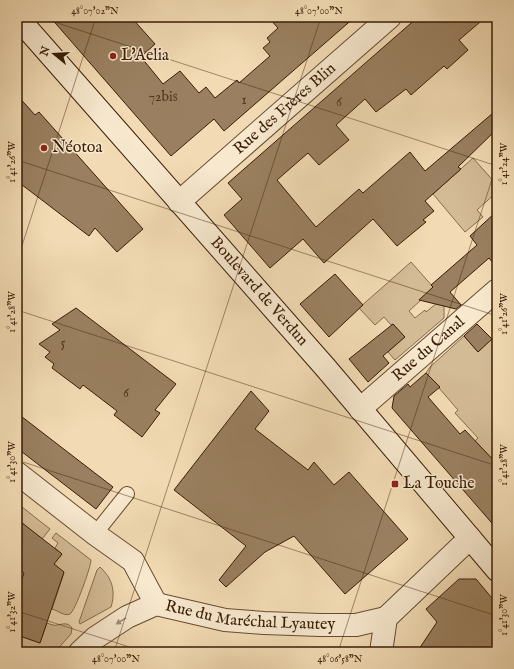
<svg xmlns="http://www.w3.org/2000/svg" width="514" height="669" viewBox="0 0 514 669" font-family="'IM FELL English',serif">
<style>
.green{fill:#d3bb96;stroke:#866c4e}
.building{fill:#9a8060;stroke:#3a1d06}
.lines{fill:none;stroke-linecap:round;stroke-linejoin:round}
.lane-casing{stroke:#684c32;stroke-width:16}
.street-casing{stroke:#684c32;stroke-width:24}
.secondary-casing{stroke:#3a1d06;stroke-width:24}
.lane{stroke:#f7e8ce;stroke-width:14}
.street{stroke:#f7e8ce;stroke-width:22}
.secondary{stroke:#f7e8ce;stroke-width:22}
.oneway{fill:#a28d74}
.ticks{fill:none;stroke:#3a1d06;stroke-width:1;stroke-opacity:0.45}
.poi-dot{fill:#8f2418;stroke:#f7e8ce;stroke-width:1.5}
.labels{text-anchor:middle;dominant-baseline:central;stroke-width:3;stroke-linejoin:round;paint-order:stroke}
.number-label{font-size:14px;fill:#52361c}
.poi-label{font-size:16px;fill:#3a1d06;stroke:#f7e8ce;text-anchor:start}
.street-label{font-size:16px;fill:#3a1d06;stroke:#f7e8ce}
.neatline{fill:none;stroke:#3a1d06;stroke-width:1.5}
.ticks-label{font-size:10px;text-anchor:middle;fill:#3a1d06}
</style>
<rect width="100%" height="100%" fill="#f2dbb4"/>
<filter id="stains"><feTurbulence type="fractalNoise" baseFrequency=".005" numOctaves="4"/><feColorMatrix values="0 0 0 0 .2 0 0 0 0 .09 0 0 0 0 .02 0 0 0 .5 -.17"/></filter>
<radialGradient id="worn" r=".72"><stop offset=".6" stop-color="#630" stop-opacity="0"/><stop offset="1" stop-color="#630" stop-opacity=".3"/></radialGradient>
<!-- green -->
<path class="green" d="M 473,158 L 497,185 L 497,192 L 477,210 L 483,217 L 465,232 L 433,194 Z
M 411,262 L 434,288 L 409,311 L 415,318 L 425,310 L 426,312 L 438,302 L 444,306 L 444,318 L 395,360 L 388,352 L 404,337 L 393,324 L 391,325 L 384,317 L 375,325 L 359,308 Z
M 464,336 L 478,352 L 491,339 L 497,346 L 497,472 L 497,464 L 475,441 L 478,438 L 455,413 L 458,410 L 426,373 L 430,367 Z
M 17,503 L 50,529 L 42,539 L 17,519 Z
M 56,533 L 91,560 C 91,567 75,611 70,614 C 65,617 57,610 52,609 L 64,573 L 54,564 L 62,554 L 55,548 L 58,543 L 52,538 Z
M 100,567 C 112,578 116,591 111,607 L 80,624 L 79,622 L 97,570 Z
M 47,623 C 50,624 54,626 57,625 C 63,624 68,622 72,628 L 71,634 L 55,652 L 17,652 L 17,635 L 40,643 Z"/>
<!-- building -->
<path class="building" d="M 50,17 L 131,17 L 155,44 L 141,57 L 163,84 L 180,71 L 199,93 L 206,87 L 215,98 L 237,80 L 239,83 L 270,56 L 263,48 L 270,42 L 267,38 L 278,28 L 268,17 L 355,17 L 224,131 L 214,119 L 171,156 Z
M 418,17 L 486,17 L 459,40 L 468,50 L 447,69 L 444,66 L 411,95 L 406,89 L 376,112 L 365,99 L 336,125 L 349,140 L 319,165 L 308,153 L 277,180 L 316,227 L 359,189 L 363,193 L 410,152 L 425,171 L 493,113 L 497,117 L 497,129 L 458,167 L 461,169 L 425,201 L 434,211 L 423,220 L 426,222 L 397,246 L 373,219 L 324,263 L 303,239 L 270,268 L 224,215 L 242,199 L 228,183 Z
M 17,95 L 35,115 L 39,112 L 143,229 L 117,252 L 95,228 L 89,236 L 17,181 Z
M 497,211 L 497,268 L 489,258 L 450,292 L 461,305 L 456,309 L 419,300 L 433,287 L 431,285 L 477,245 L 470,236 Z
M 335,274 L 363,305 L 329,337 L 300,304 Z
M 76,308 L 176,384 L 155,410 L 160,413 L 142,437 L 114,415 L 117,411 L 83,385 L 80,389 L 52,368 L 54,364 L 45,357 L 50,352 L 39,344 L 60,330 L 52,324 Z
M 393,324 L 405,337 L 383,356 L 389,363 L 368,382 L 349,359 Z
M 477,324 L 492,339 L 478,352 L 464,336 Z
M 426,373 L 440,387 L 428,397 L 460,434 L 465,430 L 497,464 L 497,529 L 392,408 L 394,396 L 408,384 L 410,387 Z
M 251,391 L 269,411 L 255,429 L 308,470 L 314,462 L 334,485 L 349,472 L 408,539 L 345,594 L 294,536 L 265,552 L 226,587 L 219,580 L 246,546 L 174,490 Z
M 17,413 L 113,487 L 96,509 L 17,448 Z
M 17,519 L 62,554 L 54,564 L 64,572 L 40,643 L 17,635 L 17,593 L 24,573 L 17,567 Z
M 459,579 L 476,579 L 497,604 L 497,652 L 417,652 L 437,622 L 426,609 Z"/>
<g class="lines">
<defs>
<path id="lane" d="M 95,534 L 127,494"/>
<g id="street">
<path id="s1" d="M 179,202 L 390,17"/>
<path id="s2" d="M 360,409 L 497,290"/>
<path d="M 17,473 L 95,534 L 133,561 L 156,604"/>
<path d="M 386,618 L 470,538"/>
<path id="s3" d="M 80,652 L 95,638 L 127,617 L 156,604 L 225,620 L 264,623 L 320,625 L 356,625 L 386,618"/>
<path d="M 381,652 L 386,618"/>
</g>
<g id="secondary">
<path id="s4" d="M 17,17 L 325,367 L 497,570"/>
</g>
</defs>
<!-- lane casing -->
<use href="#lane" class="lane-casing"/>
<!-- street casing -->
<use href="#street" class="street-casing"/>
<!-- secondary casing -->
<use href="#secondary" class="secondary-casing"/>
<!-- lane -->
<use href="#lane" class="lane"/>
<!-- street -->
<use href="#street" class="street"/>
<!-- secondary -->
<use href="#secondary" class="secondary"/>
</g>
<!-- one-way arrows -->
<defs><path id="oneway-solid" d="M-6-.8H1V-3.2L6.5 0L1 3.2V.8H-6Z"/></defs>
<use class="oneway" href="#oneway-solid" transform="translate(121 621) rotate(148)"/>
<!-- ticks -->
<path class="ticks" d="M 39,17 L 497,166M 17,160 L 497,316M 17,261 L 96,17M 17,310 L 497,466M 17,460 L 497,616M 17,611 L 145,652M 114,652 L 321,17M 338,652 L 497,164"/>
<!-- markers -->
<g class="poi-dot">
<circle cx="113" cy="56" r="4"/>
<circle cx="44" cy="148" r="4"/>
<rect x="391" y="480" width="8" height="8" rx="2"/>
</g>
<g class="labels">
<!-- number labels -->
<g class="number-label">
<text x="163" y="97">72bis</text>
<text x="244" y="100">1</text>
<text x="339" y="102">6</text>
<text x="63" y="343">5</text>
<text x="126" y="393">6</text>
</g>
<!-- poi labels -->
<g class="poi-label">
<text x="121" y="56">L'Aelia</text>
<text x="52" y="148">Néotoa</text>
<text x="403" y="484">La Touche</text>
</g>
<!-- street labels -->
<g class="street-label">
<text stroke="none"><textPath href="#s1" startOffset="141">Rue des Frères Blin</textPath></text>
<text stroke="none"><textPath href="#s4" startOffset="366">Boulevard de Verdun</textPath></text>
<text stroke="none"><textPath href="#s2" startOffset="91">Rue du Canal</textPath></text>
<text stroke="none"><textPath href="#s3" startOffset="186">Rue du Maréchal Lyautey</textPath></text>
</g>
</g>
<!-- margin -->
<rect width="514" height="669" fill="none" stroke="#f2dbb4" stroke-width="44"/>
<!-- north arrow -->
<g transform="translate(54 54) rotate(288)" stroke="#f7e8ce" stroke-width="3" paint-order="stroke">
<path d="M0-3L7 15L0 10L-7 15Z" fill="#3a1d06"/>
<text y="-6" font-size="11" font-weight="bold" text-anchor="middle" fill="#3a1d06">N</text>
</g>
<rect x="22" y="22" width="470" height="625" class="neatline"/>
<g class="ticks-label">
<text x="95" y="14">48°07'02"N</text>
<text x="319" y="14">48°07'00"N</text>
<text transform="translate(11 162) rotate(-90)" y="4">1°41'26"W</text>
<text transform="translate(503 164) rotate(-90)" y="4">1°41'24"W</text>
<text transform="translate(11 312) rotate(-90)" y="4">1°41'28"W</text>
<text transform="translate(503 314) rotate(-90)" y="4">1°41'26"W</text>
<text transform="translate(11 462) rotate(-90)" y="4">1°41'30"W</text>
<text transform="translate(503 465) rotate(-90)" y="4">1°41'28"W</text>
<text transform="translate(11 612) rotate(-90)" y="4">1°41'32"W</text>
<text transform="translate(503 615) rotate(-90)" y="4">1°41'30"W</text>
<text x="116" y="662">48°07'00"N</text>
<text x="340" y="662">48°06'58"N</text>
</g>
<rect width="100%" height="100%" filter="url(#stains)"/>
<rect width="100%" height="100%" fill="url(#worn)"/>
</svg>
